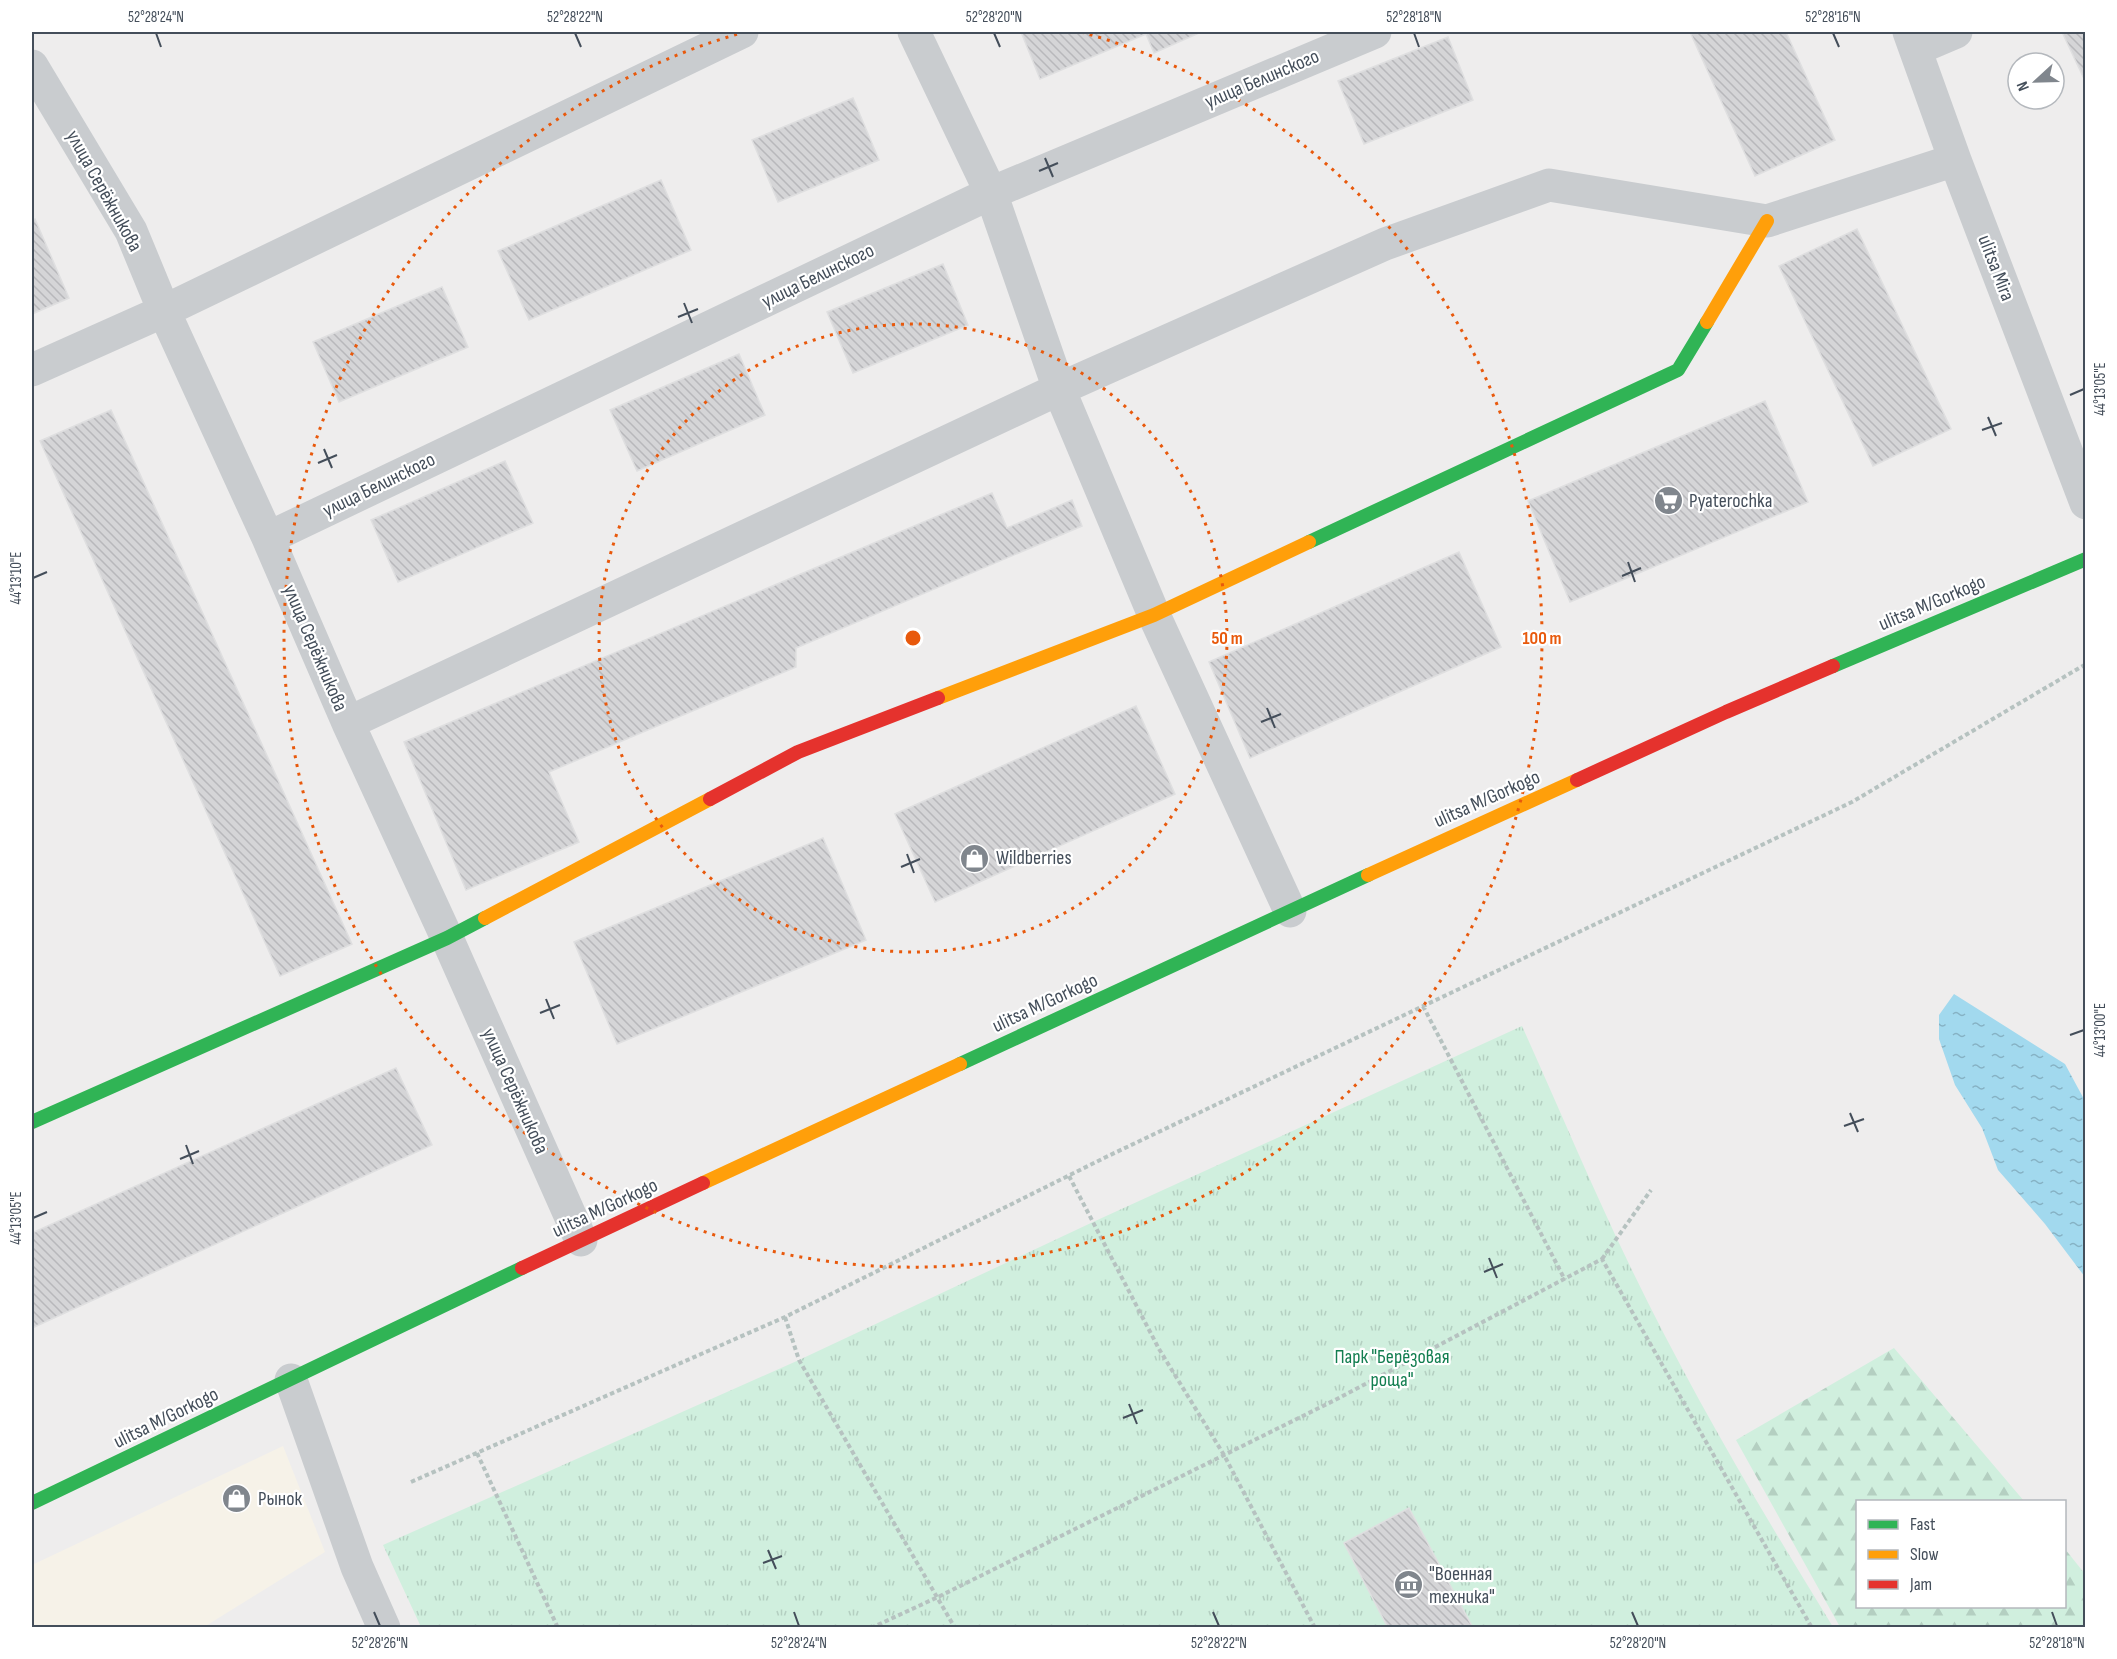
<svg xmlns="http://www.w3.org/2000/svg" width="2117" height="1659" viewBox="0 0 2117 1659" font-family="'Sofia Sans Condensed',sans-serif">
<style>
.commercial{fill:#f6f2e8}
.forest{fill:url(#forest-firs)}
.park{fill:url(#park-tufts)}
.water{fill:url(#water-ripples)}
.building{fill:url(#building-back-hatch);stroke:#dfdfe0;stroke-width:1.5}
.lines{fill:none;stroke-linecap:round;stroke-linejoin:round}
.path{stroke:#b6c2c0;stroke-width:4;stroke-dasharray:4.5 3;stroke-linecap:butt}
.street{stroke:#c9cccf;stroke-width:33}
.fast{stroke:#30b455;stroke-width:14}
.slow{stroke:#ff9f0a;stroke-width:14}
.jam{stroke:#e5322d;stroke-width:14}
.ticks{fill:none;stroke:#444e5a;stroke-width:2}
.ring{fill:none;stroke:#e8590c;stroke-width:3;stroke-dasharray:3 6}
.labels{text-anchor:middle;dominant-baseline:central;stroke-width:4.5;stroke-linejoin:round;paint-order:stroke}
.street-label{font-size:20px;fill:#444e5a;stroke:#fff}
.poi-label{font-size:20px;fill:#444e5a;stroke:#fff;text-anchor:start}
.park-label{font-size:20px;fill:#127e50;stroke:#fff}
.centre{fill:#e8590c;stroke:#fff;stroke-width:3}
.ring-label{font-size:18px;text-anchor:middle;font-weight:bold;fill:#e8590c;stroke:#fff;stroke-width:4.5;stroke-linejoin:round;paint-order:stroke}
.neatline{fill:none;stroke:#444e5a;stroke-width:2}
.ticks-label{font-size:15px;text-anchor:middle;fill:#444e5a}
</style>
<defs>
<pattern id="forest-firs" width="22" height="20" patternUnits="userSpaceOnUse" patternTransform="scale(1.5)"><rect width="22" height="20" fill="#d0efde"/><path d="M5 1l3.5 6h-7zM16 11l3.5 6h-7z" fill="#b4cfc1"/></pattern>
<pattern id="park-tufts" width="24" height="20" patternUnits="userSpaceOnUse" patternTransform="scale(1.5)"><rect width="24" height="20" fill="#d0efde"/><path d="M3 7l-1-3M5 7V3M7 7l1-3M15 17l-1-3M17 17v-4M19 17l1-3" fill="none" stroke="#b4cfc1"/></pattern>
<pattern id="water-ripples" width="26" height="14" patternUnits="userSpaceOnUse" patternTransform="scale(1.5)"><rect width="26" height="14" fill="#a2d9ee"/><path d="M2 4q2-2 4 0t4 0M15 11q2-2 4 0t4 0" fill="none" stroke="#86b2c4"/></pattern>
<pattern id="building-back-hatch" width="6" height="6" patternUnits="userSpaceOnUse" patternTransform="scale(1.5)"><rect width="6" height="6" fill="#d5d5d7"/><path d="M-1 5l2 2M0 0l6 6M5-1l2 2" fill="none" stroke="#b8b8bb"/></pattern>
</defs>
<rect width="100%" height="100%" fill="#eeeded"/>
<!-- commercial -->
<path class="commercial" d="M 283,1446 L 325,1552 L 204,1627 L 32,1627 L 32,1565 Z"/>
<!-- forest -->
<path class="forest" d="M 1894,1348 L 2024,1501 L 1858,1502 L 1858,1606 L 2064,1606 L 2065,1549 L 2085,1574 L 2085,1627 L 1840,1627 L 1736,1440 Z"/>
<!-- park -->
<path class="park" d="M 1522,1026 C 1558,1106 1592,1187 1630,1266 C 1690,1391 1761,1510 1833,1627 L 421,1627 L 383,1545 L 799,1360 L 1093,1222 Z"/>
<!-- water -->
<path class="water" d="M 1954,994 L 2065,1064 L 2085,1101 L 2085,1277 L 2045,1224 L 1998,1170 L 1982,1128 L 1955,1085 L 1939,1039 L 1939,1015 Z"/>
<!-- building -->
<path class="building" d="M 1021,32 L 1198,32 L 1199,33 L 1154,53 L 1146,34 L 1040,79 Z
M 1690,32 L 1786,32 L 1835,140 L 1755,176 Z
M 2062,32 L 2086,32 L 2086,83 Z
M 1448,37 L 1473,100 L 1364,144 L 1338,81 Z
M 853,98 L 879,160 L 778,202 L 752,140 Z
M 661,180 L 691,250 L 529,320 L 498,251 Z
M 35,219 L 69,298 L 32,314 L 32,221 Z
M 1857,229 L 1951,429 L 1873,466 L 1779,266 Z
M 943,264 L 968,325 L 853,373 L 827,312 Z
M 442,287 L 468,347 L 339,402 L 313,342 Z
M 739,354 L 765,415 L 637,471 L 610,410 Z
M 1765,401 L 1808,502 L 1570,602 L 1528,501 Z
M 111,410 L 352,944 L 280,976 L 40,441 Z
M 505,461 L 533,523 L 398,582 L 371,520 Z
M 992,493 L 1007,528 L 1072,500 L 1082,526 L 796,648 L 796,667 L 549,772 L 579,842 L 466,890 L 404,742 Z
M 1459,552 L 1501,647 L 1250,758 L 1209,662 Z
M 1136,706 L 1175,794 L 935,902 L 895,814 Z
M 823,838 L 866,940 L 617,1044 L 574,942 Z
M 396,1068 L 432,1145 L 32,1328 L 32,1233 Z
M 1409,1508 L 1473,1628 L 1388,1628 L 1344,1543 Z"/>
<g class="lines">
<!-- path -->
<path class="path" d="M 1423,1006 L 1565,1280
M 1069,1176 L 1159,1349 L 1224,1455 L 1315,1628
M 1602,1259 L 1651,1190
M 785,1317 L 799,1360 L 955,1628
M 477,1453 L 558,1628
M 411,1482 L 785,1317 L 1106,1157 L 1852,802 L 2086,664
M 871,1628 L 938,1597 L 1335,1400 L 1602,1259 L 1812,1628"/>
<!-- street -->
<path class="street" d="M 914,32 L 991,193 L 1059,389 L 1154,615 L 1290,911
M 1909,32 L 1955,160 L 2086,503
M 1916,49 L 1956,32
M 32,66 L 131,231 L 164,311 L 268,538 L 348,723 L 447,938 L 581,1240
M 32,370 L 164,311 L 742,32
M 268,538 L 991,193 L 1375,32
M 348,723 L 1059,389 L 1385,244 L 1549,185 L 1767,221 L 1955,160
M 291,1380 L 357,1567 L 384,1628"/>
<!-- fast -->
<path class="fast" d="M 1309,542 L 1678,370 L 1707,322
M 1833,666 L 2086,559
M 960,1064 L 1368,875
M 32,1122 L 447,938 L 485,918
M 32,1503 L 522,1268"/>
<!-- slow -->
<path class="slow" d="M 1707,322 L 1767,221
M 938,698 L 1154,615 L 1309,542
M 1368,875 L 1577,780
M 485,918 L 710,799
M 703,1183 L 960,1064"/>
<!-- jam -->
<path class="jam" d="M 1577,780 L 1726,712 L 1833,666
M 710,799 L 798,752 L 938,698
M 522,1268 L 703,1183"/>
</g>
<!-- ticks -->
<path class="ticks" d="M 156,33 L 161,47M 575,33 L 581,47M 994,33 L 1000,47M 1414,33 L 1419,47M 1833,33 L 1839,47M 1045,158 L 1053,177M 1039,171 L 1058,163M 684,303 L 692,323M 678,317 L 698,309M 2070,395 L 2084,389M 1988,417 L 1996,436M 1982,430 L 2002,423M 324,449 L 332,468M 318,463 L 337,455M 1628,562 L 1635,582M 1622,576 L 1641,568M 33,578 L 47,572M 1267,708 L 1275,728M 1261,722 L 1281,714M 907,854 L 914,873M 901,867 L 920,859M 546,999 L 554,1019M 540,1013 L 560,1005M 2070,1035 L 2084,1030M 1850,1113 L 1858,1132M 1844,1126 L 1864,1119M 186,1145 L 193,1164M 180,1159 L 199,1151M 33,1218 L 47,1212M 1489,1258 L 1497,1278M 1484,1272 L 1503,1264M 1129,1404 L 1137,1424M 1123,1418 L 1143,1410M 768,1550 L 776,1569M 763,1563 L 782,1556M 374,1612 L 380,1626M 794,1612 L 799,1626M 1213,1612 L 1219,1626M 1632,1612 L 1638,1626M 2052,1612 L 2057,1626"/>
<!-- distance rings -->
<g class="ring">
<circle cx="913" cy="638" r="314"/>
<path d="M1081 32A629 629 0 1 1 745 32"/>
</g>
<!-- icons -->
<defs>
<symbol id="supermarket-disc" viewBox="-11 -11 22 22"><circle r="9.5" fill="#80868d" stroke="#fff"/><path d="M-6-5.5h2.5l.6 2H6L4.5 2H-2.5L-4.4-4H-6ZM-1.5 3.2a1.3 1.3 0 1 0 .1 0ZM3 3.2a1.3 1.3 0 1 0 .1 0Z" fill="#fff"/></symbol>
<symbol id="shop-disc" viewBox="-11 -11 22 22"><circle r="9.5" fill="#80868d" stroke="#fff"/><path d="M-5-2.5h2.3a2.7 3.5 0 0 1 5.4 0H5L5.5 6h-11ZM-1.5-2.5h3a1.5 2.3 0 0 0-3 0Z" fill="#fff"/></symbol>
<symbol id="museum-disc" viewBox="-11 -11 22 22"><circle r="9.5" fill="#80868d" stroke="#fff"/><path d="M0-6L6-3V-2H-6V-3ZM-5-1h2V3h-2ZM-1-1h2V3h-2ZM3-1h2V3H3ZM-6 4H6V6H-6Z" fill="#fff"/></symbol>
</defs>
<g fill-rule="evenodd">
<use href="#supermarket-disc" x="1652" y="484" width="33" height="33"/>
<use href="#shop-disc" x="958" y="842" width="33" height="33"/>
<use href="#shop-disc" x="220" y="1482" width="33" height="33"/>
<use href="#museum-disc" x="1392" y="1568" width="33" height="33"/>
</g>
<g class="labels">
<!-- street labels -->
<g class="street-label">
<text transform="translate(1262 79) rotate(-23)">улица Белинского</text>
<text transform="translate(104 191) rotate(61)">улица Серёжникова</text>
<text transform="translate(1996 268) rotate(69)">ulitsa Mira</text>
<text transform="translate(818 276) rotate(-26)">улица Белинского</text>
<text transform="translate(379 485) rotate(-26)">улица Белинского</text>
<text transform="translate(1932 603) rotate(-23)">ulitsa M/Gorkogo</text>
<text transform="translate(315 648) rotate(67)">улица Серёжникова</text>
<text transform="translate(1487 799) rotate(-24)">ulitsa M/Gorkogo</text>
<text transform="translate(1045 1003) rotate(-25)">ulitsa M/Gorkogo</text>
<text transform="translate(515 1091) rotate(66)">улица Серёжникова</text>
<text transform="translate(605 1208) rotate(-25)">ulitsa M/Gorkogo</text>
<text transform="translate(166 1418) rotate(-26)">ulitsa M/Gorkogo</text>
</g>
<!-- poi labels -->
<g class="poi-label">
<text x="1689" y="501">Pyaterochka</text>
<text x="996" y="858">Wildberries</text>
<text x="258" y="1499">Рынок</text>
<text x="1429" y="1574">"Военная<tspan x="1429" dy="23">техника"</tspan></text>
</g>
<!-- park labels -->
<g class="park-label">
<text x="1392" y="1357">Парк "Берёзовая<tspan x="1392" dy="23">роща"</tspan></text>
</g>
</g>
<circle cx="913" cy="638" r="9" class="centre"/>
<g class="ring-label">
<text x="1227" y="644">50 m</text>
<text x="1542" y="644">100 m</text>
</g>
<!-- border -->
<rect width="2117" height="1659" fill="none" stroke="#ffffff" stroke-width="66"/>
<!-- legend -->
<rect x="1856" y="1500" width="210" height="108" fill="#ffffff" stroke="#b4b8bd" stroke-width="1.5"/>
<rect x="1868" y="1520" width="30" height="9" fill="#30b455" stroke="#b4b8bd" stroke-width="1.5"/>
<text x="1910" y="1530" font-size="18" fill="#444e5a">Fast</text>
<rect x="1868" y="1550" width="30" height="9" fill="#ff9f0a" stroke="#b4b8bd" stroke-width="1.5"/>
<text x="1910" y="1560" font-size="18" fill="#444e5a">Slow</text>
<rect x="1868" y="1580" width="30" height="9" fill="#e5322d" stroke="#b4b8bd" stroke-width="1.5"/>
<text x="1910" y="1590" font-size="18" fill="#444e5a">Jam</text>
<!-- north arrow -->
<g transform="translate(2036 81) rotate(248)"><circle r="28" fill="#ffffff" stroke="#b4b8bd" stroke-width="1.5"/>
<path d="M0-4.5L10 22L0 15L-10 22Z" fill="#80868d"/>
<text y="-9" font-size="16" font-weight="bold" text-anchor="middle" fill="#444e5a">N</text>
</g>
<rect x="33" y="33" width="2051" height="1593" class="neatline"/>
<g class="ticks-label">
<text x="156" y="22">52°28'24"N</text>
<text x="575" y="22">52°28'22"N</text>
<text x="994" y="22">52°28'20"N</text>
<text x="1414" y="22">52°28'18"N</text>
<text x="1833" y="22">52°28'16"N</text>
<text transform="translate(2100 389) rotate(-90)" y="5">44°13'05"E</text>
<text transform="translate(16 578) rotate(-90)" y="5">44°13'10"E</text>
<text transform="translate(2100 1030) rotate(-90)" y="5">44°13'00"E</text>
<text transform="translate(16 1218) rotate(-90)" y="5">44°13'05"E</text>
<text x="380" y="1648">52°28'26"N</text>
<text x="799" y="1648">52°28'24"N</text>
<text x="1219" y="1648">52°28'22"N</text>
<text x="1638" y="1648">52°28'20"N</text>
<text x="2057" y="1648">52°28'18"N</text>
</g>
</svg>
